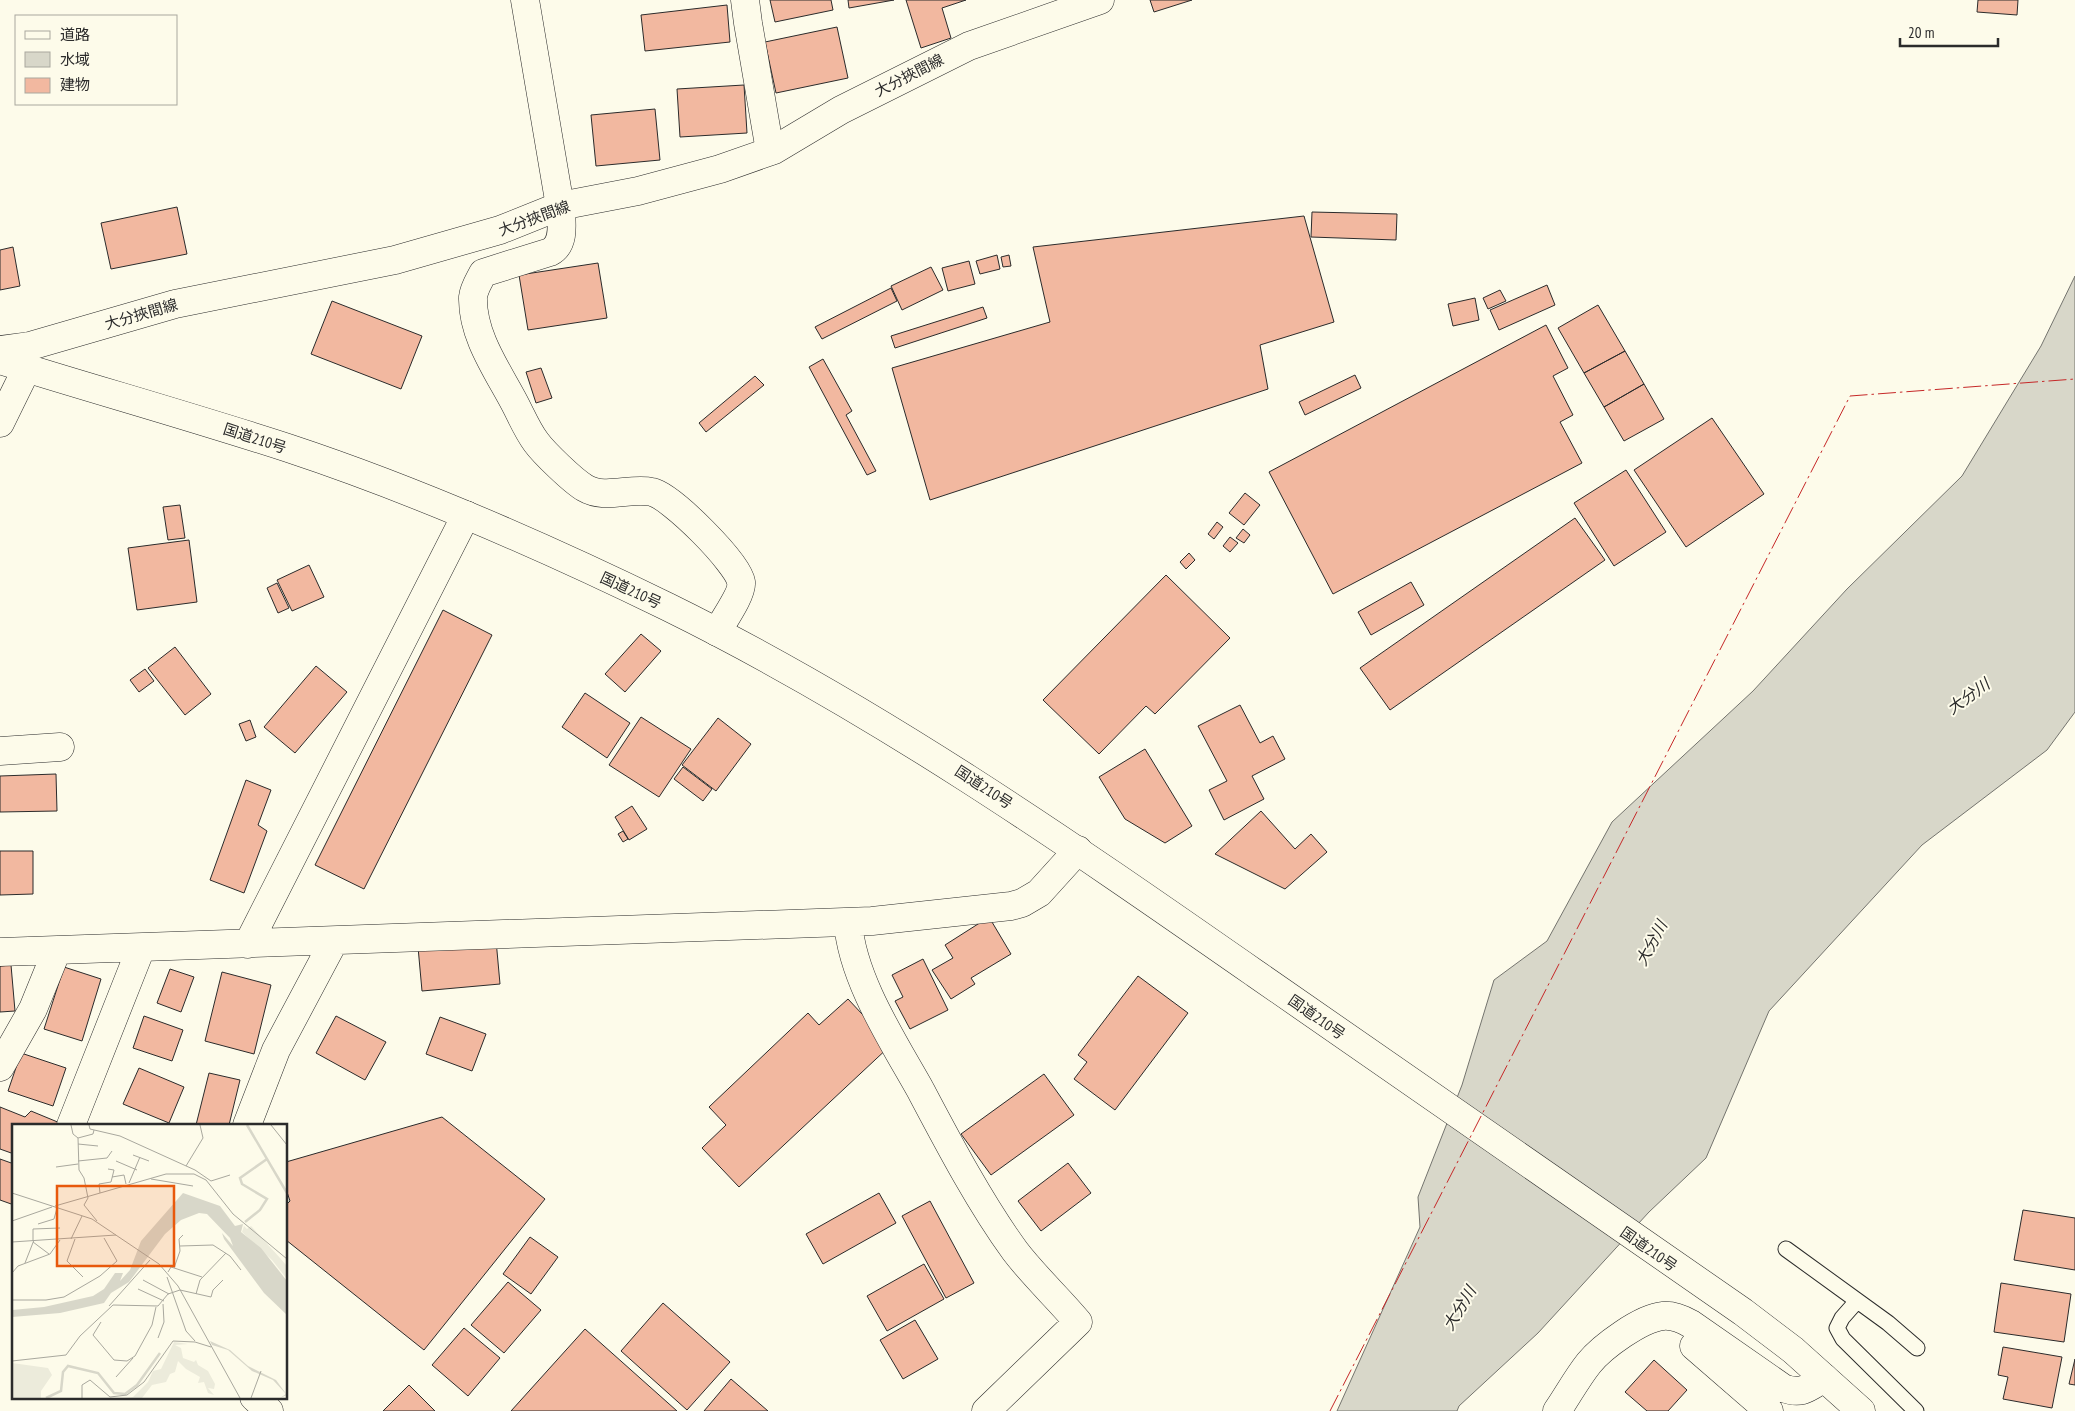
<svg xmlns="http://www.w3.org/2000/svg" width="2075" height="1411" viewBox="0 0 2075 1411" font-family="'PT Sans Narrow','Noto Sans JP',sans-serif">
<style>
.water{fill:#d8d7c9;stroke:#74746e}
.building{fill:#f2b8a0;stroke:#2b2b2b}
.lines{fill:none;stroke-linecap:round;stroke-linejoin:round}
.lane-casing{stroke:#2b2b2b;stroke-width:17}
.street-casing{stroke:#2b2b2b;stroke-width:29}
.secondary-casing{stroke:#2b2b2b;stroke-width:29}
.highway-casing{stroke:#2b2b2b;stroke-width:29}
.lane{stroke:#fdfbea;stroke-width:15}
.street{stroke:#fdfbea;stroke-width:28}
.secondary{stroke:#fdfbea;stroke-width:28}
.highway{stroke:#fdfbea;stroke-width:28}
.power{stroke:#c62828;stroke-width:1;stroke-dasharray:18 4 2.5 4;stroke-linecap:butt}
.labels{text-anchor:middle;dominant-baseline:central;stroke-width:4;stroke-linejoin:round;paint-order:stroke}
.street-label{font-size:15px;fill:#2b2b2b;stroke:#fdfbea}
.water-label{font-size:16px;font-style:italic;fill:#2b2b2b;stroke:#fdfbea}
.inset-river{fill:none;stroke:#d8d7c9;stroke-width:2.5}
.inset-road{fill:none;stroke:#a9a89e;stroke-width:1}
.view{fill:#e8590c;fill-opacity:0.15;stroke:#e8590c;stroke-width:2.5}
.inset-edge{fill:none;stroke:#2b2b2b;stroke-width:2.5}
</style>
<rect width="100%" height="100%" fill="#fdfbea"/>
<!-- water -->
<path class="water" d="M 2075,276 L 2075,712 L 2047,750 L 1922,845 L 1769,1011 L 1706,1158 L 1649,1212 L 1538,1333 L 1459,1406 L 1457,1411 L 1337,1411 L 1420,1227 L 1418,1197 L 1462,1085 L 1494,980 L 1547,941 L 1612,822 L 1753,691 L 1847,589 L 1962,476 L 2041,346 Z"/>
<!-- building -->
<path class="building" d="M 770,0 L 831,0 L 833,10 L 775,22 Z
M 848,0 L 894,0 L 849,8 Z
M 906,0 L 966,0 L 942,8 L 951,38 L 921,48 Z
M 1150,0 L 1192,0 L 1154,12 Z
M 1978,0 L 2018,0 L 2017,15 L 1977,12 Z
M 727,5 L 730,42 L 645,51 L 641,15 Z
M 837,27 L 848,78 L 776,93 L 765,42 Z
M 744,85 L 747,133 L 680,137 L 677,89 Z
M 655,109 L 660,160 L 596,166 L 591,115 Z
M 177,207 L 187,254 L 111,269 L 101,223 Z
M 1312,212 L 1397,214 L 1396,240 L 1311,237 Z
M 1304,216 L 1334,322 L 1260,345 L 1268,389 L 930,500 L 892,368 L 1050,322 L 1033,247 Z
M 13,247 L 20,286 L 0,290 L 0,250 Z
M 997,255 L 1000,269 L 980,274 L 976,261 Z
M 1009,255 L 1011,266 L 1003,267 L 1001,257 Z
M 969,261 L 975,284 L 948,291 L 942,268 Z
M 598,263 L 607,318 L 528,330 L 519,275 Z
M 931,267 L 943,290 L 902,310 L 891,286 Z
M 1547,285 L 1555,305 L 1499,330 L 1490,310 Z
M 891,288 L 897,301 L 822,339 L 815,327 Z
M 1500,290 L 1506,301 L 1488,309 L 1483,298 Z
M 1475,298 L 1479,320 L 1453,326 L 1448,304 Z
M 332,301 L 422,336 L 401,389 L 311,354 Z
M 1598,305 L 1625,351 L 1584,373 L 1558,328 Z
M 983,307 L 987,318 L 895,348 L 891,336 Z
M 1546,325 L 1568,368 L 1553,376 L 1573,415 L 1560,422 L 1582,463 L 1333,594 L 1269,472 Z
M 1625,351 L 1644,384 L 1604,407 L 1584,373 Z
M 823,359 L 852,411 L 846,415 L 876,471 L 867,475 L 809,367 Z
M 541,368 L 552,398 L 536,403 L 526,372 Z
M 1355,375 L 1361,388 L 1305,415 L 1299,402 Z
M 755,376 L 764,385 L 706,432 L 699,423 Z
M 1644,384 L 1664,419 L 1624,441 L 1604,407 Z
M 1712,418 L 1764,494 L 1686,547 L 1634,470 Z
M 1626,470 L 1666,532 L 1614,566 L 1574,503 Z
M 1245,493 L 1260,505 L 1244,525 L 1229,513 Z
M 180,505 L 185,538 L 168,540 L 163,507 Z
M 1575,518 L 1605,560 L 1390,710 L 1360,668 Z
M 1217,522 L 1223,527 L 1214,539 L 1208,534 Z
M 1243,529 L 1250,535 L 1244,543 L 1236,538 Z
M 1230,537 L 1238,543 L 1230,552 L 1223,546 Z
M 189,540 L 197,602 L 137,610 L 128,548 Z
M 1189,553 L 1195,560 L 1186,569 L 1180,562 Z
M 309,565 L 324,597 L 292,611 L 277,580 Z
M 1166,575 L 1230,638 L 1155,714 L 1146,706 L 1099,754 L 1043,700 Z
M 1411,582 L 1424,605 L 1371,635 L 1358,612 Z
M 277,583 L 289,608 L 278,613 L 267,588 Z
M 443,610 L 492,635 L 364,889 L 315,865 Z
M 641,634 L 661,651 L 625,692 L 605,674 Z
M 175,647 L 211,694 L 185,715 L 148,668 Z
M 316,666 L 347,692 L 295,753 L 264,727 Z
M 145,669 L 154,681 L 139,692 L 130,680 Z
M 585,693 L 630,723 L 607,758 L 562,727 Z
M 1240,705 L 1260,743 L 1273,736 L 1285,759 L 1252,776 L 1264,799 L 1224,820 L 1209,790 L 1227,781 L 1198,726 Z
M 641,717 L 691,749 L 659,797 L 609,765 Z
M 718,718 L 751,744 L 716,791 L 682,765 Z
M 250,720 L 256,737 L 246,741 L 239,724 Z
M 1145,749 L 1192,826 L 1165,843 L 1125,819 L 1099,777 Z
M 683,767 L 712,789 L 703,801 L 674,779 Z
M 56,774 L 57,811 L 0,812 L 0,776 Z
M 246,780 L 271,790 L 258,825 L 267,831 L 244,893 L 210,880 Z
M 632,806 L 647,829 L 629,840 L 615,817 Z
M 1261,811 L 1295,849 L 1311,834 L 1327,852 L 1285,889 L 1215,854 Z
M 623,831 L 628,839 L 623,842 L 618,834 Z
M 0,851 L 33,851 L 33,894 L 0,895 Z
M 989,917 L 1011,954 L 971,978 L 975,984 L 951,999 L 932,970 L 953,958 L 945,945 Z
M 496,940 L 500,984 L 422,991 L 418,947 Z
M 923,959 L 948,1010 L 910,1029 L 895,1001 L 903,997 L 892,975 Z
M 11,965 L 15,1011 L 0,1012 L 0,966 Z
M 64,967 L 101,979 L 82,1041 L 44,1029 Z
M 170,969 L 194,977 L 181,1012 L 157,1003 Z
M 222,972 L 271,985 L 254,1054 L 205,1041 Z
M 1138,976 L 1188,1013 L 1115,1110 L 1074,1079 L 1087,1062 L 1078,1055 Z
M 848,999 L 891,1045 L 739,1187 L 702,1148 L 726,1125 L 709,1107 L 808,1013 L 819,1025 Z
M 144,1016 L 183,1030 L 172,1061 L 133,1048 Z
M 336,1016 L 386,1042 L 365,1080 L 316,1053 Z
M 440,1017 L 486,1034 L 472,1071 L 426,1054 Z
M 21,1053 L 66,1068 L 53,1106 L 8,1091 Z
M 139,1068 L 184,1087 L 169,1123 L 123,1104 Z
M 209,1073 L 240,1080 L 229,1125 L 196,1125 Z
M 1044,1074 L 1074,1115 L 991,1175 L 961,1134 Z
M 0,1107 L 25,1117 L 31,1111 L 60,1123 L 59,1125 L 14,1125 L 14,1154 L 0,1149 Z
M 442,1117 L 545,1199 L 424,1350 L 286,1240 L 286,1205 L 290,1201 L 286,1189 L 286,1162 Z
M 0,1159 L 14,1164 L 14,1205 L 0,1200 Z
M 1068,1163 L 1091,1193 L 1041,1231 L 1018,1201 Z
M 879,1193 L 896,1223 L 823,1264 L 806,1234 Z
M 930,1201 L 974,1283 L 946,1298 L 902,1216 Z
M 2023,1210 L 2075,1218 L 2075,1270 L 2014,1260 Z
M 530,1237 L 558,1257 L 531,1294 L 503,1274 Z
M 924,1264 L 944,1299 L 887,1331 L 867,1296 Z
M 508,1282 L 541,1310 L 504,1353 L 471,1325 Z
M 2001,1283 L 2071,1294 L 2064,1342 L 1994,1332 Z
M 663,1303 L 730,1362 L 687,1410 L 621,1351 Z
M 915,1320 L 938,1359 L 903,1379 L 880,1340 Z
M 464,1328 L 500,1358 L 468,1396 L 432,1365 Z
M 585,1329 L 677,1411 L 511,1411 Z
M 2003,1347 L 2062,1357 L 2052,1408 L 2003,1399 L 2008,1377 L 1998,1375 Z
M 2075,1359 L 2075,1385 L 2069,1384 Z
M 1654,1360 L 1687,1390 L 1668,1411 L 1647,1411 L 1625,1392 Z
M 731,1379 L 768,1411 L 704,1411 Z
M 409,1385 L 435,1411 L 383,1411 Z"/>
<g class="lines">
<defs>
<path id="lane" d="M 1786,1249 L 1888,1323 L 1917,1348
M 1857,1301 L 1842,1318 L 1837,1328 L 1843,1339 L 1916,1411"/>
<path id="street" d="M 525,0 L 561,212 C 562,226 564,245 550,252 L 483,273 C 479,281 474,288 473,297 C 472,335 497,370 514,402 C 521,415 527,430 536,442 C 544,453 573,481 585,488 C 605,500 631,487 652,492 C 671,496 738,563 741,582 C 743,593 723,621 717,632
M 745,0 L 748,23 L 770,151
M 0,423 L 27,368
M 0,751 L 60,747
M 848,922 C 852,979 893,1041 921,1091 C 949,1144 980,1203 1015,1251 C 1034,1276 1058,1298 1078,1322 L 986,1411
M 248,944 L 466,515
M 0,952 L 872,921 L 1011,906 L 1022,903 L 1039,893 L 1078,850
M 0,1067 L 33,1009 L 57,950
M 71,1125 L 141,948
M 247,1125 L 276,1050 L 334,941
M 1694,1346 L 1769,1411
M 254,1397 L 269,1411
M 1557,1411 C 1568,1395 1577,1378 1589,1363 C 1602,1347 1641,1318 1663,1316 C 1673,1315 1682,1319 1691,1324 L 1783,1388 C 1802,1395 1808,1388 1824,1378"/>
<path id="secondary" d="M 0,350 L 30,346 L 175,304 L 395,260 L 500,230 L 560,206 L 638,191 L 720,169 L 774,150 L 841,110 L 969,46 L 1100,0"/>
<path id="highway" d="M 0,360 C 96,390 193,417 288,448 C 418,491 545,547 668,607 C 877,710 1065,841 1256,974 C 1418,1087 1580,1200 1743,1312 L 1793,1350 L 1861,1411"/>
</defs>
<!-- lane casing -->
<use href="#lane" class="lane-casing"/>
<!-- street casing -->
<use href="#street" class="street-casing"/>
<!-- secondary casing -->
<use href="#secondary" class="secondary-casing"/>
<!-- highway casing -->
<use href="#highway" class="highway-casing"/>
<!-- lane -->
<use href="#lane" class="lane"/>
<!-- street -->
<use href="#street" class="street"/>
<!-- secondary -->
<use href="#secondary" class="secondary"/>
<!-- highway -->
<use href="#highway" class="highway"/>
<!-- power -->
<path class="power" d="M 1330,1411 L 1850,396 L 2075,379"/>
</g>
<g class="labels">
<!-- street labels -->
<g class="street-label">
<text transform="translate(909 75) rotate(-27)">大分挾間線</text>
<text transform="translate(534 218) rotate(-20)">大分挾間線</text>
<text transform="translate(141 314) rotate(-16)">大分挾間線</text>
<text transform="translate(255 438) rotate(18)">国道210号</text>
<text transform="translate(631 590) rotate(25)">国道210号</text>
<text transform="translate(984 787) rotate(33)">国道210号</text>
<text transform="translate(1317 1017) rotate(35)">国道210号</text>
<text transform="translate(1649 1249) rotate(35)">国道210号</text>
</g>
<!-- water labels -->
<g class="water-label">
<text transform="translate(1968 696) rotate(-36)">大分川</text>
<text transform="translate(1651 943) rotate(-62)">大分川</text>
<text transform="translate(1459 1308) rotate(-59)">大分川</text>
</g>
</g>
<!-- overview -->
<g transform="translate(12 1124)">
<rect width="275" height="275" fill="#fdfbea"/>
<path d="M 232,102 L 235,105 L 239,102 L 268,134 L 274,141 L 275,155 L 260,136 L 230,108 ZM 162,218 L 176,220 L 163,221 L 169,224 L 171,234 L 182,238 L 184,236 L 186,241 L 196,247 L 203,260 L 202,265 L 196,264 L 202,271 L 196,269 L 192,258 L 186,259 L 188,253 L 174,245 L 166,237 L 163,248 L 158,250 L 154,258 L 140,261 L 130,274 L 113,274 L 121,273 L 136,258 L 141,247 L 149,245 ZM 0,239 L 36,244 L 40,251 L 29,267 L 29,274 L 0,274 Z" fill="#ecebdb"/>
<path d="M 171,69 L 208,82 L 223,102 L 231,100 L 229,108 L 249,124 L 275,157 L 275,191 L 252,169 L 212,115 L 210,109 L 221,122 L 218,114 L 195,90 L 187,89 L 169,96 L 153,110 L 117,158 L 99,169 L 92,179 L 48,189 L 0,193 L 0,186 L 32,183 L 81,172 L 92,165 L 103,149 L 111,149 L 108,157 L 118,146 L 129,117 ZM 198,217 L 218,226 L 236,242 L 264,256 L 275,271 L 268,274 L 274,270 L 261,256 L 240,247 L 216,226 L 200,221 Z" fill="#d8d7c9"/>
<path class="inset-river" d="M 235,1 L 275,69M 233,98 L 248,86 L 255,75 L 230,60 L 228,54 L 255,35M 34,274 L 49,267 L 51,248 L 56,242 L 86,249 L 102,269 L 113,270 L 125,261 L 148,229"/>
<path class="inset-road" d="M 59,1 L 61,10 L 66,14 L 67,46 L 72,54 L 76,74 L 72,81 L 85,97M 77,1 L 78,5 L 108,12 L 183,46 L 199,57 L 218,51M 259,1 L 275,21M 66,14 L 81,10 L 82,6M 66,20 L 86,22M 121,31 L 137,37M 66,37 L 95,34 L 100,27M 104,37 L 125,46M 174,42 L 191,14 L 188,1M 44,43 L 66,40M 100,53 L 112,51 L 114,60M 139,55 L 181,62M 117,59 L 128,33M 0,69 L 80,95 L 147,140 L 166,162 L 228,274M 88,69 L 87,60 L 99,58 L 102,46 L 96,45M 43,82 L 154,50 L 182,50 L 194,56 L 221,90 L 275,135M 0,97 L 40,83M 26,100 L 42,95 L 45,84M 59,115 L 70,92M 63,115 L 55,137 L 71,153M 21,117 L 21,105 L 48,104M 0,118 L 104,111M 21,118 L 37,130M 168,122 L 201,121 L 218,132 L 229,146M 13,139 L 22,116M 162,144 L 168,127 L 167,115 L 171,111M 156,148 L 159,143 L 190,153M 0,149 L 6,142 L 38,130 L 48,116M 155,153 L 174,207 L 183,217M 131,156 L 157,170M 126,165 L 152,177M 184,170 L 188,156 L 214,129M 0,176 L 34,176 L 52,173 L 88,152 L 105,137 L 92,114M 97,182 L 138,136M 89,198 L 81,211 L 102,236 L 115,237 L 123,232 L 140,201 L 144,183M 146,214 L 152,198 L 151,180M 0,237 L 54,231 L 68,212 L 101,181 L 146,182 L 156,170 L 168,166 L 199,173 L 201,166 L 211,156M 104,253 L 121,234M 70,274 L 70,261 L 78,256 L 98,273 L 115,271 L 132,258 L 161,217 L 183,218 L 199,223M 239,274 L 249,247"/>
<path class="view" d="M 45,62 L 162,62 L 162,142 L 45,142 Z"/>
<rect width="275" height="275" class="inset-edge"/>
</g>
<!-- legend -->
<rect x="15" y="15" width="162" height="90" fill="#fdfbea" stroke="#a9a89e"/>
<rect x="25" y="31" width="25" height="8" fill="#fdfbea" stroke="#a9a89e"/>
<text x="60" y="40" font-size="15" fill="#2b2b2b">道路</text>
<rect x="25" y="52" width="25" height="15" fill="#d8d7c9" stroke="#a9a89e"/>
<text x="60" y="65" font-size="15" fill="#2b2b2b">水域</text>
<rect x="25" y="78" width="25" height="15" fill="#f2b8a0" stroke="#a9a89e"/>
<text x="60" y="90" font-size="15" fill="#2b2b2b">建物</text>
<!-- scale -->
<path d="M1900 38v8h98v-8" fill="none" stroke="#2b2b2b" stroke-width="2.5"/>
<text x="1908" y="38" font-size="15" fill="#2b2b2b" stroke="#fdfbea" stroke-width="4" paint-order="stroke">20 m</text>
</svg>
